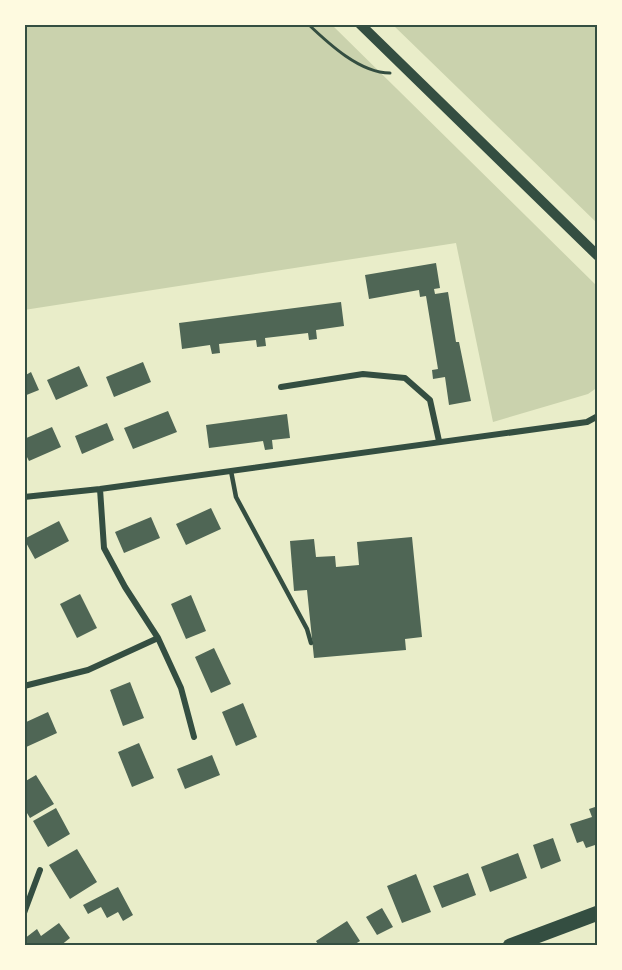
<svg xmlns="http://www.w3.org/2000/svg" width="622" height="970" viewBox="0 0 622 970" font-family="Figtree,sans-serif">
<style>
.green{fill:#cad2ad}
.building{fill:#4f6655}
.lines{fill:none;stroke-linecap:round;stroke-linejoin:round}
.path{stroke:#344e41;stroke-width:3}
.service{stroke:#344e41;stroke-width:4.5}
.minor{stroke:#344e41;stroke-width:6}
.tertiary{stroke:#344e41;stroke-width:10}
.primary{stroke:#344e41;stroke-width:15}
.neatline{fill:none;stroke:#344e41;stroke-width:2}
</style>
<rect width="100%" height="100%" fill="#e9edc9"/>
<!-- green -->
<path class="green" d="M 24,24 L 331,24 L 598,287 L 598,387 L 588,394 L 493,422 L 456,243 L 24,310 Z
M 392,24 L 598,24 L 598,224 Z"/>
<!-- building -->
<path class="building" d="M 436,263 L 440,288 L 434,289 L 435,294 L 448,292 L 456,342 L 459,342 L 471,401 L 449,405 L 445,377 L 433,379 L 432,370 L 438,369 L 426,296 L 420,297 L 419,290 L 369,299 L 365,275 Z
M 341,302 L 344,326 L 316,330 L 317,339 L 309,340 L 308,333 L 265,338 L 266,346 L 257,347 L 256,340 L 219,344 L 220,353 L 212,354 L 210,345 L 182,349 L 179,323 Z
M 143,362 L 151,382 L 114,397 L 106,377 Z
M 79,366 L 88,386 L 56,400 L 47,380 Z
M 31,372 L 39,390 L 24,396 L 24,376 Z
M 168,411 L 177,432 L 133,449 L 124,428 Z
M 287,414 L 290,438 L 272,440 L 273,449 L 265,450 L 263,441 L 209,448 L 206,425 Z
M 107,423 L 114,440 L 82,454 L 75,436 Z
M 52,427 L 61,447 L 29,461 L 24,451 L 24,439 Z
M 211,508 L 221,529 L 186,545 L 176,524 Z
M 151,517 L 160,538 L 124,553 L 115,532 Z
M 59,521 L 69,541 L 35,559 L 24,539 Z
M 412,537 L 422,637 L 405,639 L 406,650 L 314,658 L 307,590 L 294,591 L 290,541 L 314,539 L 316,557 L 335,556 L 336,567 L 359,565 L 357,542 Z
M 80,594 L 97,628 L 77,638 L 60,604 Z
M 191,595 L 206,631 L 186,639 L 171,604 Z
M 214,648 L 231,684 L 211,693 L 195,657 Z
M 130,682 L 144,718 L 123,726 L 110,690 Z
M 243,703 L 257,737 L 236,746 L 222,712 Z
M 48,712 L 57,733 L 24,748 L 24,723 Z
M 139,743 L 154,778 L 132,787 L 118,752 Z
M 212,755 L 220,775 L 185,789 L 177,769 Z
M 36,775 L 54,804 L 30,818 L 24,808 L 24,782 Z
M 598,806 L 598,844 L 586,848 L 583,841 L 577,843 L 570,824 L 592,817 L 589,809 Z
M 56,808 L 70,834 L 48,847 L 33,821 Z
M 553,838 L 561,861 L 541,869 L 533,845 Z
M 77,849 L 97,882 L 70,899 L 49,865 Z
M 518,853 L 527,878 L 490,892 L 481,867 Z
M 468,873 L 476,895 L 442,908 L 433,886 Z
M 416,874 L 431,912 L 402,923 L 387,886 Z
M 118,887 L 133,915 L 123,921 L 118,912 L 107,918 L 101,907 L 88,914 L 83,905 Z
M 382,908 L 393,927 L 377,935 L 366,917 Z
M 347,921 L 360,941 L 352,946 L 319,946 L 316,941 Z
M 59,923 L 70,938 L 60,946 L 24,946 L 24,939 L 37,929 L 41,936 Z"/>
<g class="lines">
<!-- path -->
<path class="path" d="M 308,24 C 329,44 360,73 390,73"/>
<!-- service -->
<path class="service" d="M 231,471 L 236,497 L 307,629 L 311,643"/>
<!-- minor -->
<path class="minor" d="M 281,387 L 363,374 L 405,378 L 430,400 L 439,441
M 100,489 L 104,548 L 125,587 L 158,638 L 181,688 L 194,737
M 24,497 L 100,489 L 587,422 L 598,416
M 24,686 L 88,670 L 158,638
M 24,913 L 40,870"/>
<!-- tertiary -->
<path class="tertiary" d="M 360,24 L 598,256"/>
<!-- primary -->
<path class="primary" d="M 510,946 L 598,913"/>
</g>
<!-- border -->
<rect width="622" height="970" fill="none" stroke="#fefae0" stroke-width="51"/>
<rect x="26" y="26" width="570" height="918" class="neatline"/>
</svg>
